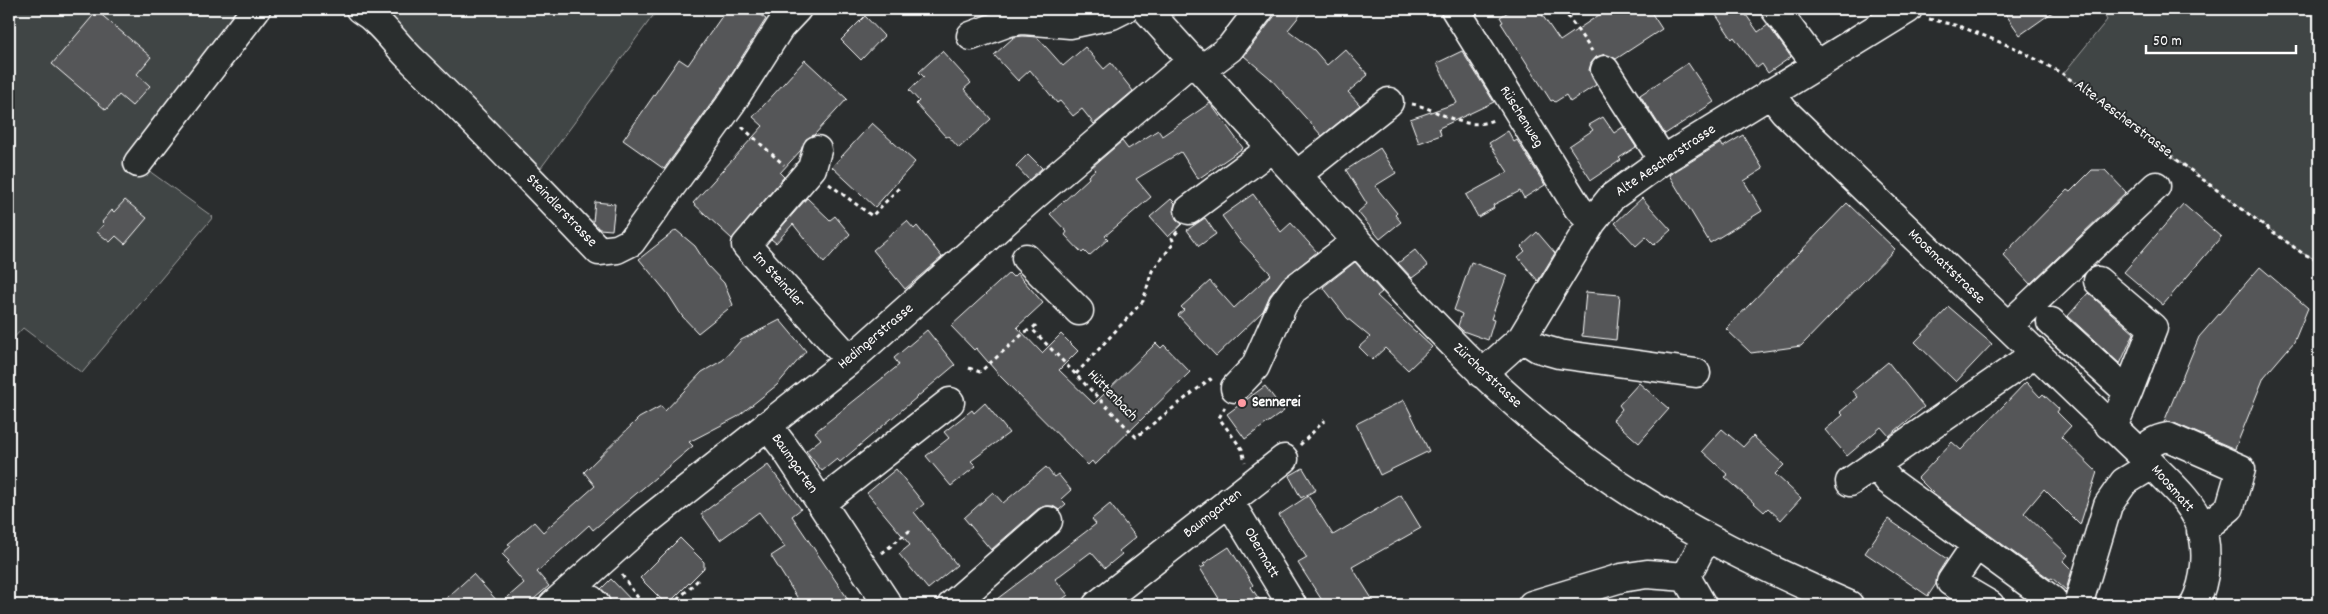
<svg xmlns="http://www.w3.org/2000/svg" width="2328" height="614" viewBox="0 0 2328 614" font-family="Dekko,sans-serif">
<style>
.green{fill:#414445;stroke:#a0a2a2}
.building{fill:#555758;stroke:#fff}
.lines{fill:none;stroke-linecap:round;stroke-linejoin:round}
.minor-casing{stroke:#fff;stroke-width:31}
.path{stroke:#fff;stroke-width:3;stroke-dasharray:4 4;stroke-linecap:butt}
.minor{stroke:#2a2d2e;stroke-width:28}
.poi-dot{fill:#ff9aa2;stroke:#2a2d2e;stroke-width:2}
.labels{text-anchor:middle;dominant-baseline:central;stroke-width:4;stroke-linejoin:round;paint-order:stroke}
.street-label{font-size:15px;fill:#fff;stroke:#2a2d2e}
.poi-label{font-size:15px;font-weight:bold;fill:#fff;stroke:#2a2d2e;text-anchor:start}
</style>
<rect width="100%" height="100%" fill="#2a2d2e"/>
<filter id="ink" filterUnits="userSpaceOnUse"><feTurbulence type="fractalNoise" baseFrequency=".02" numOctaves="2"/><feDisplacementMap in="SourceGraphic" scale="10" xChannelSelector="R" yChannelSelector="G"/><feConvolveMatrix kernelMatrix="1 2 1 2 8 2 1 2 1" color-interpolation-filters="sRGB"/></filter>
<g filter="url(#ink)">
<!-- green -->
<path class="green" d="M 9,9 L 256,9 L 138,163 L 213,217 L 82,373 L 23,328 L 9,343 Z
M 360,9 L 658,9 L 532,180 Z
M 2101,9 L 2319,9 L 2319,261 L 2302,253 L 2254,218 L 2063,74 L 2107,20 Z"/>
<!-- building -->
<path class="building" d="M 727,9 L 751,9 L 766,19 L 719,93 L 664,169 L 623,140 L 679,59 L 688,65 Z
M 1280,9 L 1305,9 L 1288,30 L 1314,50 L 1327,65 L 1345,49 L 1368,75 L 1348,92 L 1360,105 L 1322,136 L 1270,78 L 1244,56 Z
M 1513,9 L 1538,9 L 1560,41 L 1608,9 L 1649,9 L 1662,29 L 1616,59 L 1605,54 L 1596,57 L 1591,63 L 1589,70 L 1596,85 L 1570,102 L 1566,95 L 1555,102 L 1553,100 L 1551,101 L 1501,23 L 1503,22 L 1500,17 Z
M 1712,9 L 1742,9 L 1758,32 L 1768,25 L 1791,57 L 1768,73 L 1762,64 L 1757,68 L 1734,37 L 1732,39 Z
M 2002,9 L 2057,9 L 2020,35 Z
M 97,11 L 151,57 L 137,74 L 150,86 L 132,106 L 119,95 L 106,110 L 52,64 Z
M 865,16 L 884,36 L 861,60 L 841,40 Z
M 1023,36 L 1037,37 L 1063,66 L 1085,47 L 1104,69 L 1111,63 L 1133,91 L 1094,124 L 1082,109 L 1073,116 L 1060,101 L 1057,103 L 1030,70 L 1018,81 L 994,55 L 1014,37 Z
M 942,51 L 971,83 L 964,89 L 991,119 L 959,148 L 948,136 L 946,137 L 916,104 L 919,101 L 909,90 L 924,77 L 919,72 Z
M 1462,51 L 1494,102 L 1439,128 L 1441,135 L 1419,143 L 1410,119 L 1457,103 L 1437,63 Z
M 805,60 L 847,99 L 814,135 L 806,139 L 801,150 L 780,173 L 784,177 L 732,239 L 693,203 L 763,126 L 753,117 Z
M 1688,63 L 1714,102 L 1665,134 L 1640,95 Z
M 1210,103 L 1243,148 L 1198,179 L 1181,152 L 1136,179 L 1151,197 L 1105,236 L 1108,239 L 1089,256 L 1084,251 L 1082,253 L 1065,235 L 1067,232 L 1050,214 L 1089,178 L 1088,176 L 1095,170 L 1092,167 L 1122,141 L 1128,149 L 1158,130 L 1162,136 Z
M 1603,117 L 1614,133 L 1623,127 L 1636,147 L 1619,158 L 1621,160 L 1591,180 L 1569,146 L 1593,130 L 1589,125 Z
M 872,123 L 915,162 L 875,207 L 832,167 Z
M 1508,131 L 1514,142 L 1517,140 L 1545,185 L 1524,198 L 1520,191 L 1493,205 L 1494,208 L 1478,217 L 1466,195 L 1508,172 L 1489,143 Z
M 1743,135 L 1763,169 L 1744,181 L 1762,211 L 1710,243 L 1669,175 L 1721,143 L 1723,147 Z
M 1380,148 L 1396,173 L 1375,186 L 1397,213 L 1395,215 L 1401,222 L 1380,239 L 1358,212 L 1367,204 L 1346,170 Z
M 1028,154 L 1042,168 L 1029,180 L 1016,166 Z
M 2092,170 L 2105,170 L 2126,192 L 2030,284 L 2003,255 L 2067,190 L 2070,192 Z
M 1253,194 L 1281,232 L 1291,223 L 1317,252 L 1282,280 L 1270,295 L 1263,311 L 1216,356 L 1178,315 L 1184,310 L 1181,307 L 1210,281 L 1234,308 L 1271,274 L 1240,241 L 1222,216 Z
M 807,198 L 830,220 L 835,216 L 850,234 L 824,263 L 793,224 L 776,243 L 771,239 Z
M 1642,198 L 1671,230 L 1654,245 L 1646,237 L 1636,246 L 1615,223 Z
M 1171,199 L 1175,203 L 1173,211 L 1176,219 L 1182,224 L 1168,237 L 1150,217 Z
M 125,200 L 147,218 L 125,244 L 116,236 L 110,242 L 97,232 L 104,224 L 102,222 L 112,210 L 114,212 Z
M 595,202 L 615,204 L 612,230 L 599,229 L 593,222 Z
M 1847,203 L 1895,249 L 1801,346 L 1751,353 L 1726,329 Z
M 2183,204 L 2221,237 L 2163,305 L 2124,272 Z
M 1205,218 L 1216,234 L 1199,246 L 1187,230 Z
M 907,221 L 914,229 L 917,226 L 942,257 L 905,289 L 873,250 Z
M 676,230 L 695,246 L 707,265 L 724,283 L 733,305 L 698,333 L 682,316 L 668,294 L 639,259 Z
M 1537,232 L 1555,253 L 1538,281 L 1518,257 L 1525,251 L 1521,247 Z
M 1415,250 L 1428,266 L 1412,278 L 1398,263 Z
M 1355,262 L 1382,292 L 1377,296 L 1432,347 L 1408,370 L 1385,348 L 1372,360 L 1359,347 L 1370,337 L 1347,318 L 1323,287 Z
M 1471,262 L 1507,275 L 1491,319 L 1494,320 L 1488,340 L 1463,331 L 1458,326 L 1462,314 L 1454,310 Z
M 2260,267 L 2308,308 L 2294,342 L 2264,377 L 2235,449 L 2174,423 L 2164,422 L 2199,337 Z
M 1009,273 L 1013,277 L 1017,273 L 1043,303 L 1017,327 L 1042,353 L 1061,334 L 1078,351 L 1059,370 L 1094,404 L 1156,343 L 1161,348 L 1164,345 L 1190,372 L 1095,465 L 1092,461 L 1088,465 L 1000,376 L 976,348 L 974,350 L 951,326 Z
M 1586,292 L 1620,295 L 1616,340 L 1582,336 Z
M 2088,293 L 2134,333 L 2120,364 L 2068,316 Z
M 1949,307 L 1992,344 L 1956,382 L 1915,342 Z
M 780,320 L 806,351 L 777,385 L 737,417 L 689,442 L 693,446 L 593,530 L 589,525 L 537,572 L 549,586 L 527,605 L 439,605 L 473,574 L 500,604 L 524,583 L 507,563 L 509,561 L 502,554 L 511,546 L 508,544 L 534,522 L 543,532 L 595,486 L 584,472 L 639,418 L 661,406 L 665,411 L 702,372 L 723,360 L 741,340 Z
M 927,330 L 955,365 L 840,462 L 837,459 L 822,471 L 806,451 L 821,439 L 815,432 L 899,365 L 894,358 Z
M 1888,362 L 1924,407 L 1889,436 L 1881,427 L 1847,456 L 1825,430 L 1843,415 L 1840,412 L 1858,397 L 1853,391 Z
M 2026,382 L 2040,397 L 2043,394 L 2059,409 L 2057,412 L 2071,426 L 2061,437 L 2097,472 L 2080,525 L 2044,489 L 2024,513 L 2068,555 L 2063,561 L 2072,570 L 2066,590 L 2052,578 L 2050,579 L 1936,496 L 1918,478 L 1952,442 L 1961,450 Z
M 1639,383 L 1669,409 L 1639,443 L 1613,420 L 1622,409 L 1619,405 Z
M 1265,386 L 1284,411 L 1245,439 L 1227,414 Z
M 1404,400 L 1429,451 L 1380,475 L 1356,424 Z
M 985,403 L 1009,433 L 971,461 L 976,466 L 951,486 L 926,456 L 949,438 L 944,432 L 972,410 L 974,413 Z
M 1722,429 L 1743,447 L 1753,436 L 1784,465 L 1775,474 L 1801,498 L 1781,520 L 1768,508 L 1764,512 L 1725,477 L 1728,475 L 1702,451 Z
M 768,465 L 801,509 L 792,516 L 852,605 L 802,605 L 771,556 L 785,547 L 759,512 L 720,540 L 701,514 Z
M 1046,467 L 1054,477 L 1058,474 L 1071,490 L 1061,499 L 1066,504 L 1059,510 L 1053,506 L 1045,506 L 1038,509 L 991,550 L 964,518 L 993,492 L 1003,503 Z
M 1303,468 L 1316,490 L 1301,498 L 1289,476 Z
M 896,469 L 924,504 L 914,512 L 957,565 L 928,589 L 899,554 L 910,545 L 867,493 Z
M 1401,495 L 1421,528 L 1352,567 L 1376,605 L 1325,605 L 1298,563 L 1307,558 L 1279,515 L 1308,496 L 1333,535 Z
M 1110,504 L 1136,537 L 1119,551 L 1122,554 L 1105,568 L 1091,552 L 1055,579 L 1068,595 L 1055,605 L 989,605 L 1096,524 L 1092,519 Z
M 1888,519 L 1947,559 L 1938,573 L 1936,584 L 1928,596 L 1865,553 Z
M 680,538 L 704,562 L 704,568 L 667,605 L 640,578 Z
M 1229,547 L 1253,585 L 1251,587 L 1263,605 L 1223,605 L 1200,568 L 1205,566 L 1203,564 Z
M 611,579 L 636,605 L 611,605 L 607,594 L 601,589 Z"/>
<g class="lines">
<defs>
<path id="minor" d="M 360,9 C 382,22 395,44 414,62 C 477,123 538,187 599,251 L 617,249 L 631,242 L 732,102 L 780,27 L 797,9
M 1146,9 C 1211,82 1278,154 1344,227 C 1427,319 1511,411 1613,481 C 1687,531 1767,569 1849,605
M 1455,9 L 1578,208 L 1592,222
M 1775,9 L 1816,64
M 971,36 L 1009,22 L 1023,20 L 1070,24 L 1112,15 L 1124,9
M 1201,70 L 1230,48 L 1260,9
M 1605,70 L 1663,160
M 1770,93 L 1784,111 L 2152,465 C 2168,482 2190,500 2199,522 C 2210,547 2206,582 2194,605
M 817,150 L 812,168 L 746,245 L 850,360
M 138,163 L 256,9
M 1297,175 L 1389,102
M 1189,210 L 1272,148
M 1026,258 L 1079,311
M 2098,281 L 2153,328 L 2128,392
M 2051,322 L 2128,392 L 2116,420 L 2109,425
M 2008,326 L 2156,186
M 1522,338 L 1538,348 L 1559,354 L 1696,373
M 1482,374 L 1522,338 L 1592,222 L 1612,197 L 1663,160 L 1908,9
M 1235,388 L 1255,367 L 1283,304 L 1294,289 L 1357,241
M 767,425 L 786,450 L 888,605
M 2140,454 C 2149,444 2155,439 2168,437 L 2241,469 L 2230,507 L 2201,531
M 1876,464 L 1889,481 L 2052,600
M 1850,482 L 2022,363 L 2034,351
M 1229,501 L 1292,605
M 821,503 L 950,402
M 1976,545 L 1951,582 L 1990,605
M 591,600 L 596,605
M 553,605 L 643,524 L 850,360 L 1035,195 L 1193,60
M 952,605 L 1048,521
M 1097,605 L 1284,459
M 1532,605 L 1621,578 L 1647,574 L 1686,577
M 1702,605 L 1686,577 L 1706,538
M 2078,605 L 2108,505 L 2124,482 L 2152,465"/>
</defs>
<!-- minor casing -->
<use href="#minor" class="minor-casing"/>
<!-- path -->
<path class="path" d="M 1563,9 L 1592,51
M 1929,19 L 1959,26 L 2015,48 L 2063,74 L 2254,218 L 2302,253 L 2319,261
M 1412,104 C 1440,109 1465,134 1495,119
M 742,127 L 784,165
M 829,184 L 872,216 L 900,187
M 1036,325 L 1032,329 L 1136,437 L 1210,379 L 1213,383
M 969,368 L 980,372 L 1025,332 L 1032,329
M 1076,374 L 1143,301 L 1152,271 L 1174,243 L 1172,238 L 1178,231
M 1225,407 L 1219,418 L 1242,449 L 1245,462
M 1300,445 L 1325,420
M 882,553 L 913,528
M 622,575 L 643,605
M 672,605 L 699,579"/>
<!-- minor -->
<use href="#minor" class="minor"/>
</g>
</g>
<!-- markers -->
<circle class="poi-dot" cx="1242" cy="403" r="5"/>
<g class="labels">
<!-- street labels -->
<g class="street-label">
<text transform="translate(1521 117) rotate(58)">Rüschenweg</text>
<text transform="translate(2123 119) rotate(37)">Alte Aescherstrasse</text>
<text transform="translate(1666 161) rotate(-34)">Alte Aescherstrasse</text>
<text transform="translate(561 211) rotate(46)">Steindlerstrasse</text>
<text transform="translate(1946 267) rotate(44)">Moosmattstrasse</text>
<text transform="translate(778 280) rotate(48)">Im Steindler</text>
<text transform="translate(876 337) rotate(-40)">Hedingerstrasse</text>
<text transform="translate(1487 376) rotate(43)">Zürcherstrasse</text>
<text transform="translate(1112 396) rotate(46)">Hüttenbach</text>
<text transform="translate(794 464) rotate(55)">Baumgarten</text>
<text transform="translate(2172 489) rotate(49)">Moosmatt</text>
<text transform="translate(1213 514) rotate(-38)">Baumgarten</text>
<text transform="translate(1261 553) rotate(60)">Obermatt</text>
</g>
<!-- poi labels -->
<g class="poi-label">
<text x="1252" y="403">Sennerei</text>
</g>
</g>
<!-- margin -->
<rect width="2328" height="614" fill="none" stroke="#2a2d2e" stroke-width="30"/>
<rect x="15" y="15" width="2298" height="584" fill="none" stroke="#fff" stroke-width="2" filter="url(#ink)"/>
<!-- scale -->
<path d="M2146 45v8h150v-8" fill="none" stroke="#ffffff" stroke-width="2.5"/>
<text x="2153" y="45" font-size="15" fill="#ffffff" stroke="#2a2d2e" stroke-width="4" paint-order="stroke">50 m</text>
</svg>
